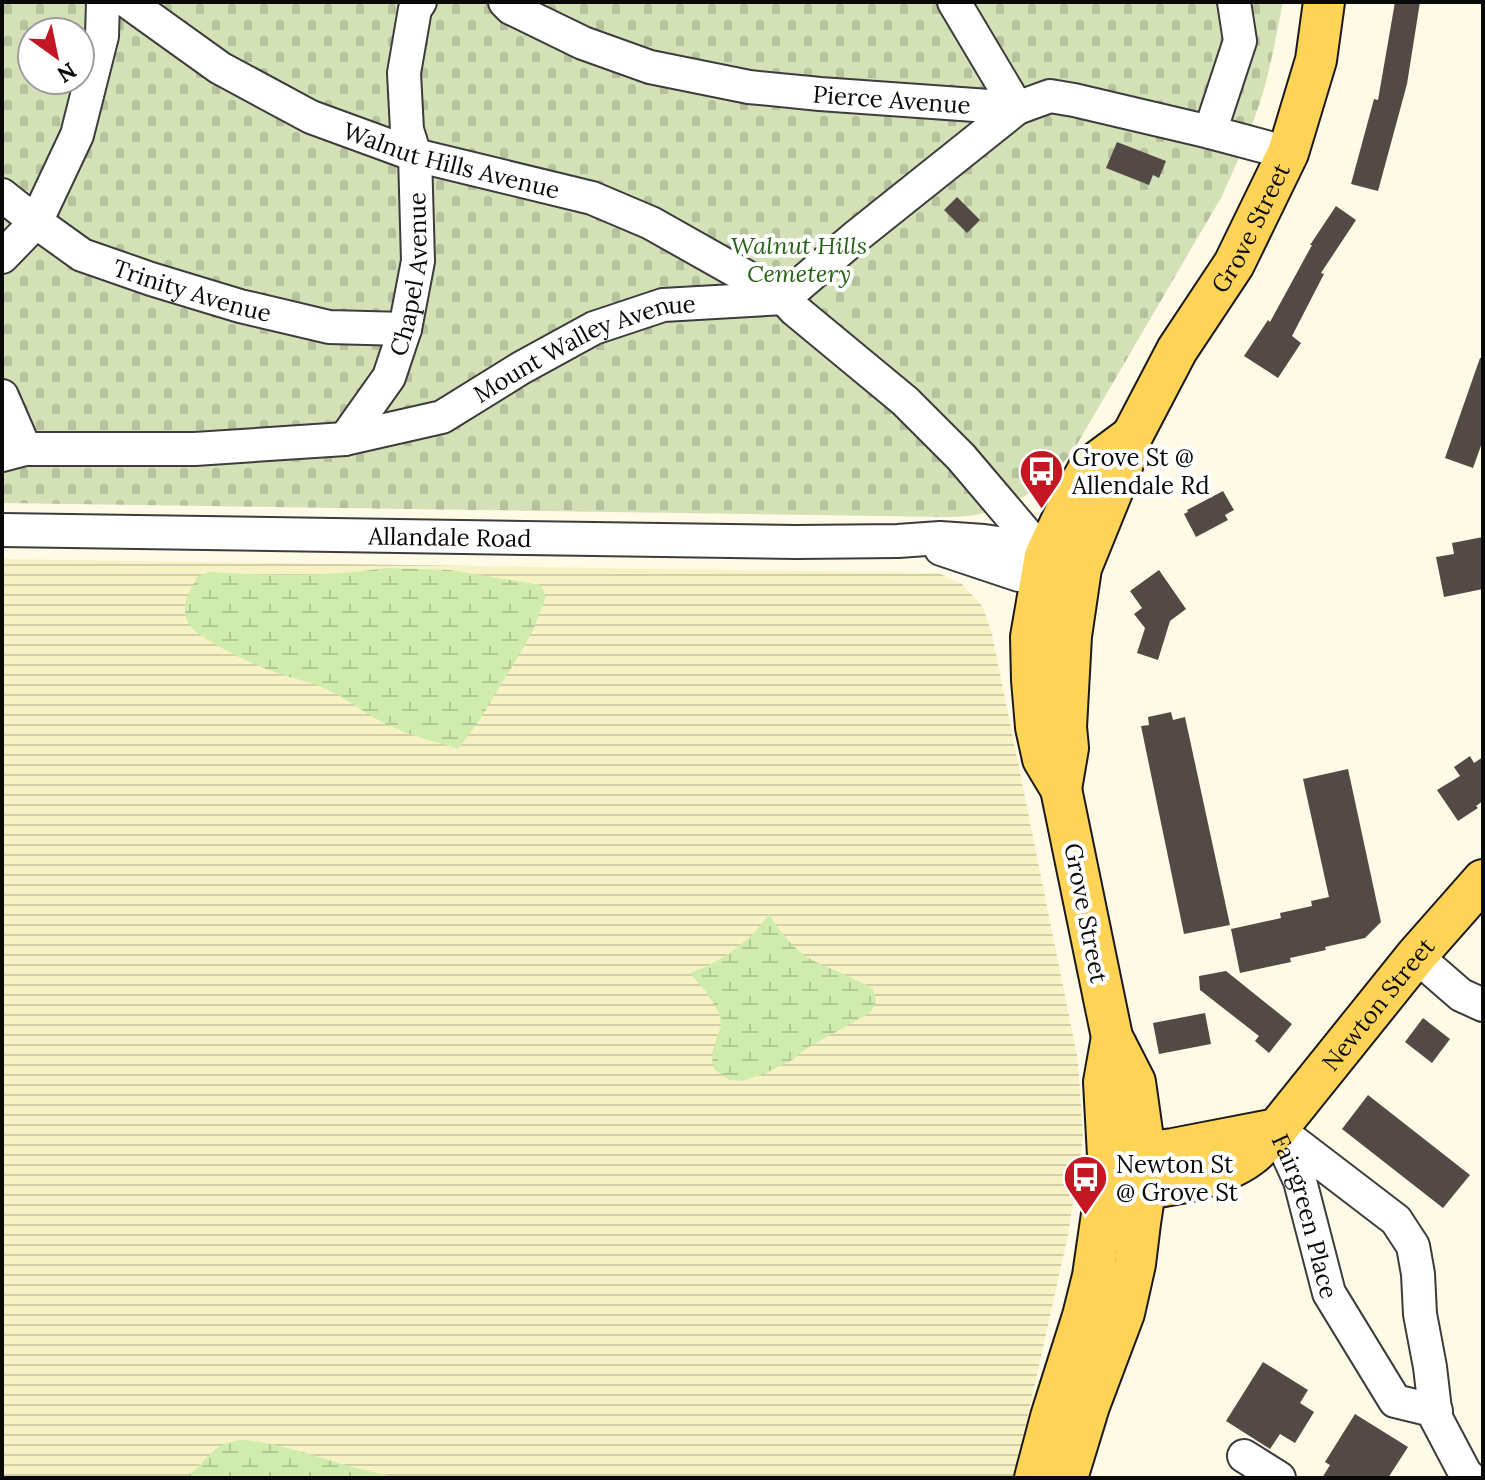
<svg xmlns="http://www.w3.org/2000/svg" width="1485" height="1480" viewBox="0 0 1485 1480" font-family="Lora,serif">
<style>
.farmland{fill:url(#farmland-rules)}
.wetland{fill:url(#wetland-marsh)}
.cemetery{fill:url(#cemetery-stones);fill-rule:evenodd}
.building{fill:#534a45}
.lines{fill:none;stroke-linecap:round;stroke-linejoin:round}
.minor-casing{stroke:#3c3c3c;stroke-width:36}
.major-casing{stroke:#1a1a1a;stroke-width:44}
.minor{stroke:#fff;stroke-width:32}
.major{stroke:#ffd356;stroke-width:40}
.labels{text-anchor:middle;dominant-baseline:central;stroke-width:8;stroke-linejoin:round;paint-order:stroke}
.street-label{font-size:24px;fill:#090909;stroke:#fff}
.park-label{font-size:24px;font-style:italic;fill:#286416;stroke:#fff}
.poi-label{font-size:24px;fill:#090909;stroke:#fff;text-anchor:start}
</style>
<defs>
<pattern id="farmland-rules" width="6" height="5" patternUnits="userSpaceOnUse" patternTransform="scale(2)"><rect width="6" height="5" fill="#f7f2c4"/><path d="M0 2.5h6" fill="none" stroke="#d2cea7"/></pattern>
<pattern id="wetland-marsh" width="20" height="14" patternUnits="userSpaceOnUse" patternTransform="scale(2)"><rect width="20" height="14" fill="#cfecad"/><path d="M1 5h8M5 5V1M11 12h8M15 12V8" fill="none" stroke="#b0c994"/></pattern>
<pattern id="cemetery-stones" width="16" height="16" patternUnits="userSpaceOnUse" patternTransform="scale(2)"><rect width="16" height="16" fill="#d4e1b7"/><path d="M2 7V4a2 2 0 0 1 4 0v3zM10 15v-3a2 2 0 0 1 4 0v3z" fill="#b5c09c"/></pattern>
</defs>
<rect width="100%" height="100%" fill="#fffae6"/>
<!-- farmland -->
<path class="farmland" d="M 2,559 L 939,573 L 962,584 L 983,607 L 992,634 L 1078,1060 L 1083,1139 L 1068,1235 L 1014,1478 L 2,1478 Z"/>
<!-- wetland -->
<path class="wetland" d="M 386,568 L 450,570 L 541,585 L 546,597 L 533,630 L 525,645 L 479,721 L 458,749 C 434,741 411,736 388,725 C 364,714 344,695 319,686 C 305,681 291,678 278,673 C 256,666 236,656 216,645 C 208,640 197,634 191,627 C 178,610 189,592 198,576 L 210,572 C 272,576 324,577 386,568 Z
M 769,914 C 781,933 794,951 814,961 C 834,971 854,977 873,989 L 876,1002 L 870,1013 L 807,1048 L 792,1060 L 766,1073 L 742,1081 L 729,1080 L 715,1070 L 712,1063 L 713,1049 L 721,1026 L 719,1014 L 710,997 L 690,973 C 722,961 750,942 769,914 Z
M 242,1440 C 285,1443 323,1460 364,1470 C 376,1473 389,1475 401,1478 L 184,1478 C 208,1464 208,1443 242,1440 Z"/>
<!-- cemetery -->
<path class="cemetery" d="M 2,2 L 1283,2 C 1277,31 1272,61 1264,89 C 1253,126 1238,161 1222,196 L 1076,446 C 1046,490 1003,517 949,517 L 2,503 ZM 32,32 L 80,32 L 80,80 L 32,80 Z"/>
<!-- building -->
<path class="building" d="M 1395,2 L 1420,2 L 1407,84 L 1378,191 L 1351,184 L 1374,99 L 1378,100 Z
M 1117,142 L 1166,161 L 1159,178 L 1153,175 L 1149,185 L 1106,168 Z
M 957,197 L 980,220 L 967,233 L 944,210 Z
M 1336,206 L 1356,220 L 1321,273 L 1324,274 L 1292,336 L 1301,343 L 1278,378 L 1244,356 L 1268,320 L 1270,322 L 1312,245 L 1310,245 Z
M 1480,358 L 1483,358 L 1483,440 L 1473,468 L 1445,458 Z
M 1223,491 L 1234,510 L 1225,515 L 1228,520 L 1196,537 L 1184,514 L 1188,512 L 1187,510 Z
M 1483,537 L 1483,589 L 1444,597 L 1436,557 L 1454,554 L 1452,543 Z
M 1159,570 L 1186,609 L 1170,621 L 1158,660 L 1137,653 L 1145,628 L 1134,614 L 1142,608 L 1130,591 Z
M 1171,712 L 1173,720 L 1185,717 L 1230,925 L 1184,934 L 1141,726 L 1149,725 L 1148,717 Z
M 1470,756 L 1474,763 L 1483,757 L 1483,801 L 1476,806 L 1478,808 L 1458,821 L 1437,790 L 1460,776 L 1454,767 Z
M 1348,769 L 1381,922 L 1365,938 L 1325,947 L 1326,950 L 1290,958 L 1291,962 L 1240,973 L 1231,929 L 1281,918 L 1280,913 L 1312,906 L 1311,901 L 1329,897 L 1303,779 Z
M 1226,971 L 1292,1024 L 1269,1053 L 1255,1041 L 1259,1036 L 1200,990 L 1199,976 Z
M 1205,1013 L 1211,1044 L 1159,1054 L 1153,1023 Z
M 1423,1018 L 1450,1039 L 1432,1063 L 1405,1042 Z
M 1368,1095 L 1470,1175 L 1443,1208 L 1342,1129 Z
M 1263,1362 L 1308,1390 L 1300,1403 L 1314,1412 L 1295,1443 L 1280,1434 L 1270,1449 L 1226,1421 Z
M 1355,1414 L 1408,1447 L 1388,1478 L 1322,1478 L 1330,1465 L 1325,1462 Z"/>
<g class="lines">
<defs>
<g id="minor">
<path id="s1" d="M 128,2 L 220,68 L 311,117 L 415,155 L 592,198 L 651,223 L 784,298 L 795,310 L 905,401 L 961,457 L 1045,556"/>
<path id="s2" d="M 505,2 L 511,8 L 583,43 L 650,67 L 749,87 L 820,94 L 1017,108 L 1050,96 L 1074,100 L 1210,132 L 1288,153"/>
<path d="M 954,2 L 1017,108"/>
<path d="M 1210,132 L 1240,41 L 1234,2"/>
<path id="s3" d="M 2,195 L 36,222 L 82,255 L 151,279 L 240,306 L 329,327 L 405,329"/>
<path d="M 2,257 L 36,222 L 77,135 L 102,36 L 103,2"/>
<path d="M 784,298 L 858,235 L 1017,108"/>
<path d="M 2,396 L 25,449"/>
<path id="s4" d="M 345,439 L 389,377 L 405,329 L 418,261 L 415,155 L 407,130 L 404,73 L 415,9 L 420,2"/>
<path id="s5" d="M 2,455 L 25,449 L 195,449 L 345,439 L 442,417 L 521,368 L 594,328 L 663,305 L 784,298"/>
<path id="s6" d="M 2,530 L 796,542 L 898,541 L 940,538 L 984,541 L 1012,545 L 1048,557"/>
<path d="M 941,549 L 1019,575 L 1042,575 L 1066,570"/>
<path d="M 1416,956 L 1461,995 L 1483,1005"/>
<path d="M 1277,1129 L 1396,1220 L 1413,1246 L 1418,1274 L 1420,1314 L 1430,1367 L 1436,1418 L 1465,1473 L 1470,1478"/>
<path id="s7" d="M 1278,1133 L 1300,1181 L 1329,1293 L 1395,1401 L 1436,1411"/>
<path d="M 1244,1456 L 1279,1478"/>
</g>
<g id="major">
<path id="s8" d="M 1061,789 L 1068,748 L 1066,727 L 1071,636 L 1081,568 L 1120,472 L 1132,436 L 1177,350 L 1234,264 L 1288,153 L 1316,60 L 1324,2"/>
<path d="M 1120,1155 L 1173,1149 L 1277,1129"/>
<path id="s9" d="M 1105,1192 C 1148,1190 1216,1182 1250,1156 C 1260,1149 1268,1138 1277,1129 L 1416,956 L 1483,880"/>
<path d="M 1035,1478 L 1051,1417 L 1083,1316 L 1093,1276 L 1102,1214 L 1108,1156 L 1104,1082 L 1112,1037"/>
<path d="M 1067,1478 L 1089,1406 L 1124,1313 L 1135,1264 L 1140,1223 L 1145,1190 L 1145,1153 L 1135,1082 L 1112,1037 L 1061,789 L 1043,759 L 1036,727 L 1032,680 L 1031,637 L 1045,556 L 1068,507 L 1089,468 L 1132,436"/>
</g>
</defs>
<!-- minor casing -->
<use href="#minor" class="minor-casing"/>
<!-- major casing -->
<use href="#major" class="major-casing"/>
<!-- minor -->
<use href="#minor" class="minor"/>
<!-- major -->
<use href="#major" class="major"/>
</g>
<!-- icons -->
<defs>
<symbol id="bus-pin" viewBox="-11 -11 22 30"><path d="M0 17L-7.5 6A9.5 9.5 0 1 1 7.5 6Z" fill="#c31823" stroke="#fff"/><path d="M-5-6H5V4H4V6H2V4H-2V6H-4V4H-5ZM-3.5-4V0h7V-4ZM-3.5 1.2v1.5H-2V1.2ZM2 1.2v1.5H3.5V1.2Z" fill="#fff"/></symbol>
</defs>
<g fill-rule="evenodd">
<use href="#bus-pin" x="1016" y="446" width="51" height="69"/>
<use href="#bus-pin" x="1060" y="1152" width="51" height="69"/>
</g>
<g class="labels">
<!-- street labels -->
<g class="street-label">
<text stroke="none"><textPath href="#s2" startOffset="404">Pierce Avenue</textPath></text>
<text stroke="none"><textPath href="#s1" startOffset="364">Walnut Hills Avenue</textPath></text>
<text stroke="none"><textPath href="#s8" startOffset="604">Grove Street</textPath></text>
<text stroke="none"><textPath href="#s4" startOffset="182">Chapel Avenue</textPath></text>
<text stroke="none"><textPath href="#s3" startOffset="216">Trinity Avenue</textPath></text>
<text stroke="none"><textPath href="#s5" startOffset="604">Mount Walley Avenue</textPath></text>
<text stroke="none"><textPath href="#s6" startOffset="448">Allandale Road</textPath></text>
<text transform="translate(1086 913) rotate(79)">Grove Street</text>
<text stroke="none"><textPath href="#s9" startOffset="350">Newton Street</textPath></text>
<text stroke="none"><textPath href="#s7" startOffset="88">Fairgreen Place</textPath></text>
</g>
<!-- park labels -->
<g class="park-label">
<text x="799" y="245">Walnut Hills<tspan x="799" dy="28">Cemetery</tspan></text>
</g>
<!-- poi labels -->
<g class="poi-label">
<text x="1072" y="457">Grove St @<tspan x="1072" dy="28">Allendale Rd</tspan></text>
<text x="1116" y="1164">Newton St<tspan x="1116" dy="28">@ Grove St</tspan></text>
</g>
</g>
<!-- border -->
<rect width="1485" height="1480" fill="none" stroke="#090909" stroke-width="8"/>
<!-- north arrow -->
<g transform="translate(56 56) rotate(147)"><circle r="38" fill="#ffffff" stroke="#9d9d9d" stroke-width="2"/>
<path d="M0-6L14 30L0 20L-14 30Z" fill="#c31823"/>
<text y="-12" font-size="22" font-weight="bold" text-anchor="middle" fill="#090909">N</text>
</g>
</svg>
